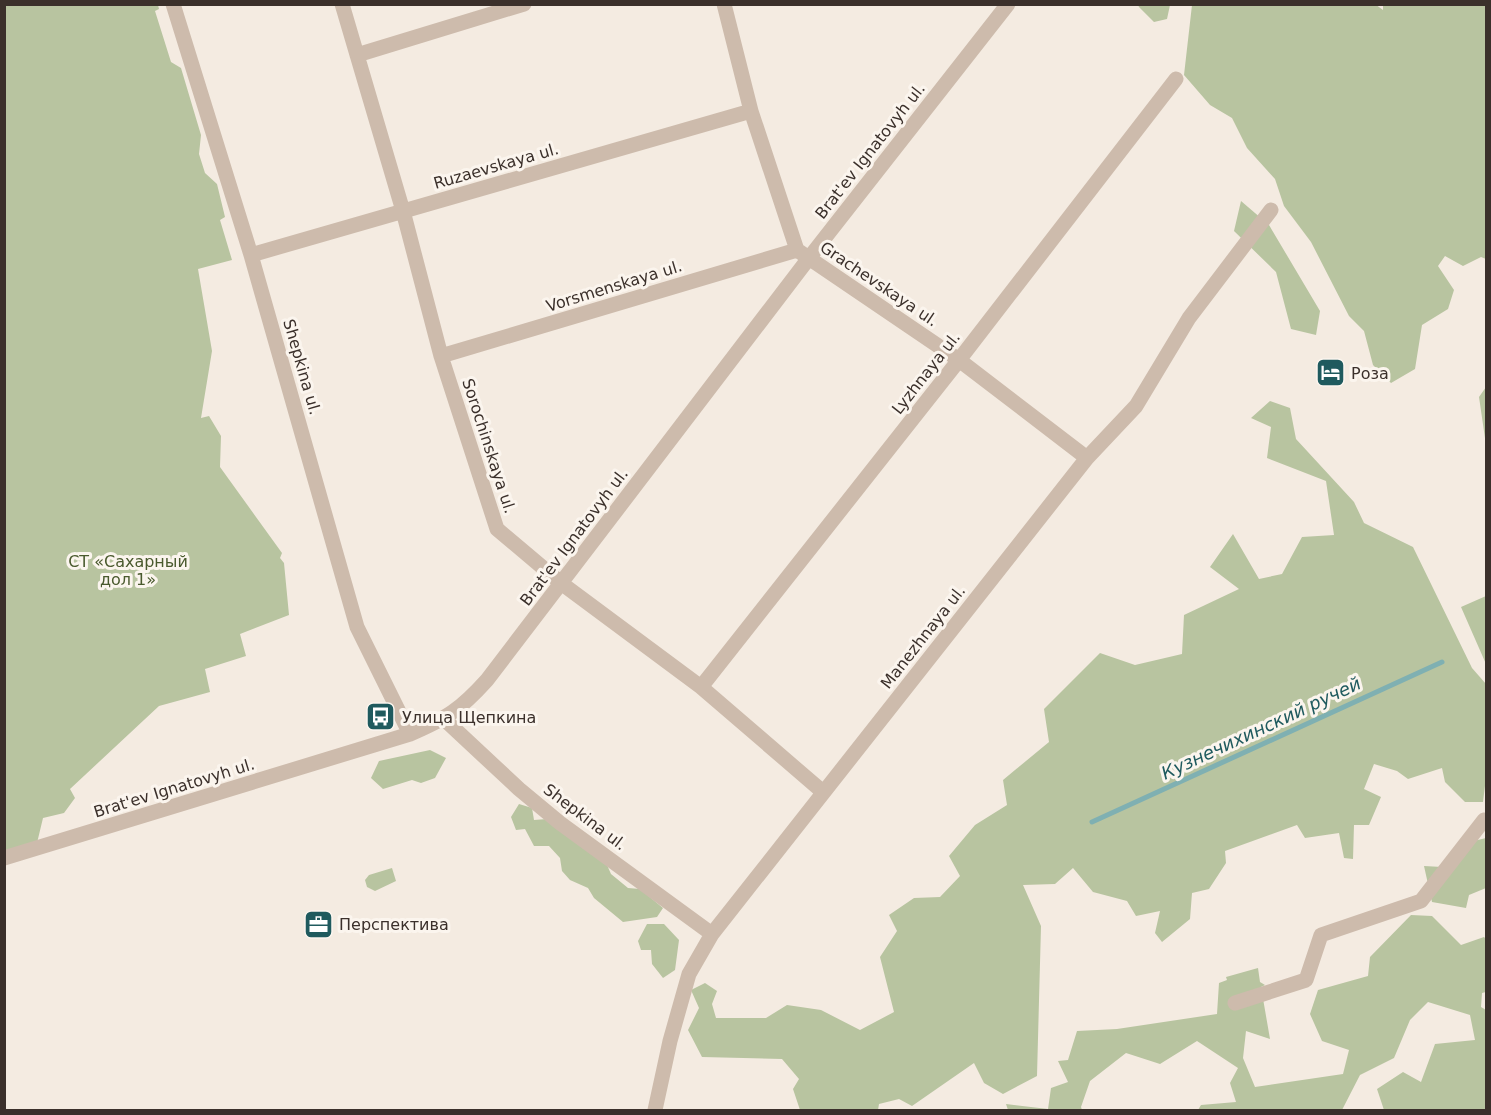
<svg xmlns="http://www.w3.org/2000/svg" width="1491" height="1115" viewBox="0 0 1491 1115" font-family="'DejaVu Sans',sans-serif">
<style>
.green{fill:#b8c4a0}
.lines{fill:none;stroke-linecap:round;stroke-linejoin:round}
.stream{stroke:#7fb0b2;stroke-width:5}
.street{stroke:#cdbbac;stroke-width:15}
.labels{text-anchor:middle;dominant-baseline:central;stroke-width:6;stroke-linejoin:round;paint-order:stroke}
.street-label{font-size:16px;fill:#3b302b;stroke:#fbf5ee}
.poi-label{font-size:16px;fill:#3b302b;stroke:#fbf5ee;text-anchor:start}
.park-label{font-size:16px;fill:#4a5a2e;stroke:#fbf5ee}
.water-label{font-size:18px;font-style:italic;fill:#1f5a5e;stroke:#fbf5ee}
</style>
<rect width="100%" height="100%" fill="#f4ebe1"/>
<!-- green -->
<path class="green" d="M 1375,4 L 1383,10 L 1383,5 L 1486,5 L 1486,259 L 1481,257 L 1463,266 L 1445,256 L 1438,266 L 1454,290 L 1448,309 L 1422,325 L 1415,369 L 1391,383 L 1373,365 L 1364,331 L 1349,316 L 1311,242 L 1284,206 L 1275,179 L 1247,148 L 1232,118 L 1210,105 L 1184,75 L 1192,5 Z
M 4,5 L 158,5 L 159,9 L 155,11 L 171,62 L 181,68 L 201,135 L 199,154 L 205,173 L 217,184 L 225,217 L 220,220 L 232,260 L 198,269 L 212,351 L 201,418 L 209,416 L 221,436 L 220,467 L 282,553 L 280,558 L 284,563 L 289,615 L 240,634 L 246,656 L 205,669 L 210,692 L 159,706 L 70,789 L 75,798 L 64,813 L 43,818 L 37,843 L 4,853 Z
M 1138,5 L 1170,5 L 1167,19 L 1154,22 L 1139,7 Z
M 1241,201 L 1269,225 L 1320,311 L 1316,335 L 1291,329 L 1276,272 L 1234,231 Z
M 1486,387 L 1486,445 L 1479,397 Z
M 1270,401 L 1290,408 L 1296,439 L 1354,502 L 1364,523 L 1413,547 L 1472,668 L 1486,684 L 1486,786 L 1485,786 L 1483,802 L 1465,802 L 1445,782 L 1442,768 L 1408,779 L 1397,771 L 1374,764 L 1364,789 L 1381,797 L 1369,825 L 1354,825 L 1353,859 L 1344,858 L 1339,833 L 1305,838 L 1297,825 L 1225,851 L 1226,863 L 1209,889 L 1192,893 L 1190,919 L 1162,942 L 1155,933 L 1160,911 L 1136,916 L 1127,901 L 1093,892 L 1073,868 L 1055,884 L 1023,885 L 1041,926 L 1037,1076 L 1003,1094 L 984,1083 L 974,1063 L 912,1106 L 899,1099 L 879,1104 L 878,1110 L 800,1110 L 793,1089 L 799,1079 L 782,1059 L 702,1057 L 688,1030 L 699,1008 L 691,990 L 705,983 L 717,991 L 712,1004 L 716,1018 L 766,1018 L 787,1005 L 821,1010 L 860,1030 L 894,1012 L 880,957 L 897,931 L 889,915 L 914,898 L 940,897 L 960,876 L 949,856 L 975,825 L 1007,805 L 1003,780 L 1049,742 L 1044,709 L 1100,653 L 1135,665 L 1182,654 L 1184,615 L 1239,589 L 1210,567 L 1233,534 L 1259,579 L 1282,574 L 1302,537 L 1334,535 L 1326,481 L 1267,458 L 1271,427 L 1251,418 Z
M 1486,596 L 1486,664 L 1461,607 Z
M 430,750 L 446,758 L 435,778 L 421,783 L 412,780 L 383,789 L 371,778 L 379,761 Z
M 519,804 L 532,808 L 534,820 L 547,819 L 607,865 L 611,874 L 628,888 L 640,889 L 663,908 L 657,917 L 623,922 L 594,898 L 588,888 L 570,880 L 562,871 L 560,858 L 549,846 L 534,846 L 525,829 L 516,830 L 511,817 Z
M 1486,838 L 1486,888 L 1469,895 L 1466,908 L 1432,902 L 1424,866 L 1442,867 L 1457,845 Z
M 392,868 L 396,881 L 375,891 L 367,887 L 365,880 L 369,875 Z
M 1411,915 L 1432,916 L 1461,945 L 1484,937 L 1486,939 L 1486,992 L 1482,993 L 1481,1007 L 1486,1010 L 1486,1110 L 1384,1110 L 1377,1089 L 1403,1072 L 1421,1082 L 1435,1044 L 1475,1040 L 1470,1015 L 1428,1002 L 1410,1020 L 1394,1058 L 1360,1075 L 1342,1110 L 1198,1110 L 1201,1105 L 1236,1102 L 1230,1083 L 1238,1068 L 1197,1041 L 1160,1064 L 1126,1053 L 1090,1081 L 1081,1107 L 1082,1110 L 1008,1110 L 1006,1104 L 1048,1109 L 1051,1088 L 1068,1082 L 1058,1061 L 1068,1060 L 1077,1031 L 1117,1029 L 1217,1014 L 1219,983 L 1227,980 L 1226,977 L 1258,968 L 1260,982 L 1265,985 L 1261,987 L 1270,1039 L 1246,1031 L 1243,1058 L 1255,1087 L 1343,1074 L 1349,1050 L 1322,1041 L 1310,1014 L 1318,990 L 1368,976 L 1370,957 Z
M 647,924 L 664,924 L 679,940 L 675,970 L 663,978 L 652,964 L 651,950 L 641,950 L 638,941 Z"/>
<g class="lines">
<!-- stream -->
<path class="stream" d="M 1092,822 L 1442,662"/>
<!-- street -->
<path class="street" d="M 173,4 L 251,255 L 357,627 L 410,734
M 342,4 L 403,211 L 441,356 L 497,529 L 561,583 L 701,687 L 823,792
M 724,4 L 751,111 L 797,250 L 959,360 L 1087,458
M 357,55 L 524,4
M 251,255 L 751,111
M 441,356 L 797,250
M 701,687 L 959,360 L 1176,79
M 444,719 L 519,789 L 560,823 L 712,934
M 4,858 L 410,734 C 447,718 460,710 487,680 L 809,258 L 1008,4
M 1235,1003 L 1306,980 L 1321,935 L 1421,901 L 1484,820 L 1486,822
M 655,1110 L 670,1041 L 689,974 L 712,934 L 1087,458 L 1136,406 L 1189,318 L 1271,210"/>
</g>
<!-- icons -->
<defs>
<symbol id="hotel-square" viewBox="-11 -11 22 22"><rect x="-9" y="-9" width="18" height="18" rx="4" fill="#1f5a5e" stroke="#fbf5ee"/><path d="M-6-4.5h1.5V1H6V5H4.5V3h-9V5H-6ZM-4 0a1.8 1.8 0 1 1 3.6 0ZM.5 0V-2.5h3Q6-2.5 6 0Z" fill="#fff"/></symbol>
<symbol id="bus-square" viewBox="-11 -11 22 22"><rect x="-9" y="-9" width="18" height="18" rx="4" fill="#1f5a5e" stroke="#fbf5ee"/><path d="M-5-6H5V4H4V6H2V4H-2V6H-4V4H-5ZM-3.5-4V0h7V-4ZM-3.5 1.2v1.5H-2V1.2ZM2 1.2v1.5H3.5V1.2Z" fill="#fff"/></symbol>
<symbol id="office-square" viewBox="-11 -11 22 22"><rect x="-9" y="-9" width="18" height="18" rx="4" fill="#1f5a5e" stroke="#fbf5ee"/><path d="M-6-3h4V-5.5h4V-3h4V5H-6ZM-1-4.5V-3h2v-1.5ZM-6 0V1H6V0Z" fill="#fff"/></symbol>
</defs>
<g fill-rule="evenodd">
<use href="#hotel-square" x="1314" y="356" width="33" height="33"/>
<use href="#bus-square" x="364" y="700" width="33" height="33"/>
<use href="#office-square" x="302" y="908" width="33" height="33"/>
</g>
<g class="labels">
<!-- street labels -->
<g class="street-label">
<text transform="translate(870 151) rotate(-52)">Brat'ev Ignatovyh ul.</text>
<text transform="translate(496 166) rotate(-16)">Ruzaevskaya ul.</text>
<text transform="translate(879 284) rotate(34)">Grachevskaya ul.</text>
<text transform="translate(614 286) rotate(-17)">Vorsmenskaya ul.</text>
<text transform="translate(302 367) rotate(74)">Shepkina ul.</text>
<text transform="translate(926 373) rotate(-52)">Lyzhnaya ul.</text>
<text transform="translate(489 446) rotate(72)">Sorochinskaya ul.</text>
<text transform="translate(574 537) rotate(-53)">Brat'ev Ignatovyh ul.</text>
<text transform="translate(923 637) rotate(-52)">Manezhnaya ul.</text>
<text transform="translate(174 788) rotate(-17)">Brat'ev Ignatovyh ul.</text>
<text transform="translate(585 817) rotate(37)">Shepkina ul.</text>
</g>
<!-- poi labels -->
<g class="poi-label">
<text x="1351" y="373">Роза</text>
<text x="402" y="717">Улица Щепкина</text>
<text x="339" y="924">Перспектива</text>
</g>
<!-- park labels -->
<g class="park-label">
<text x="128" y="561">СТ «Сахарный<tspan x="128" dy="18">дол 1»</tspan></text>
</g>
<!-- water labels -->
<g class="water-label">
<text transform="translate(1261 728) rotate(-25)">Кузнечихинский ручей</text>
</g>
</g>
<!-- border -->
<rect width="1491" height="1115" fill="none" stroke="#3b302b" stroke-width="12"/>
</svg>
